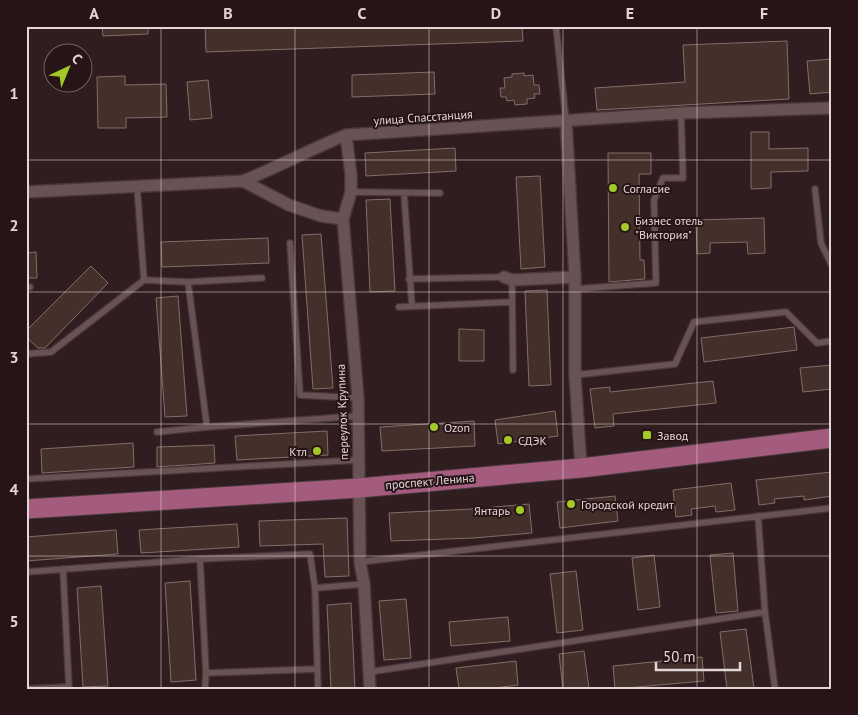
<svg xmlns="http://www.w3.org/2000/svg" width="858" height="715" viewBox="0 0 858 715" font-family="'PT Sans',sans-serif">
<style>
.building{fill:#43302b;stroke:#846d68}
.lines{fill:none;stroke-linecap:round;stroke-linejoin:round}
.service-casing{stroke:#48383b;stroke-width:8}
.minor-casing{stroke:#48383b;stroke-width:14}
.primary-casing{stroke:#48383b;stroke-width:21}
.service{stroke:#695254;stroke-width:5.5}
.minor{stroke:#695254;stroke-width:11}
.primary{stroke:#a35c7e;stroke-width:19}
.grid{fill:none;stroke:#e2d5d6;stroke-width:1;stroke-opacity:0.55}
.poi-dot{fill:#a3c926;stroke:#261417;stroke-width:2}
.labels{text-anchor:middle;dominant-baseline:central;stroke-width:4;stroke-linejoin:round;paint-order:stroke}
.street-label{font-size:12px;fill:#e2d5d6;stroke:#261417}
.poi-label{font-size:12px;fill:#e2d5d6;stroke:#261417;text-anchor:start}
.neatline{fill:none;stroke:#e2d5d6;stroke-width:2}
.grid-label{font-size:16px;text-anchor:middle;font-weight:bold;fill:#e2d5d6}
</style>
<rect width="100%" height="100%" fill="#301d20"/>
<!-- building -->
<path class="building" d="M 102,26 L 148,26 L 148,34 L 103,36 Z
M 205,26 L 522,26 L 523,41 L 206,52 Z
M 787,41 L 789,99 L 597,110 L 595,88 L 685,82 L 683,45 Z
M 832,59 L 832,92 L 810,94 L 807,61 Z
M 434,72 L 435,94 L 352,97 L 352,75 Z
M 524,73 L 524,76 L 533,75 L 534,85 L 539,85 L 540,94 L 534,94 L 535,98 L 527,99 L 527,104 L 515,105 L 514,100 L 507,101 L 506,97 L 501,97 L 500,88 L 505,88 L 504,78 L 512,77 L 512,74 Z
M 125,76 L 125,85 L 166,84 L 167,117 L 126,118 L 126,128 L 98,128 L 97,77 Z
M 208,80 L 212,118 L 190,120 L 187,82 Z
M 751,132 L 769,132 L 769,149 L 808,148 L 808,171 L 771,172 L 771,188 L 751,189 Z
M 455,148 L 456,171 L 366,176 L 365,153 Z
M 608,153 L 651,153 L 651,174 L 639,174 L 640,260 L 644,260 L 645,279 L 609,282 Z
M 540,176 L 545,267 L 521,269 L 516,177 Z
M 390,199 L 395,291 L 370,292 L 366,200 Z
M 764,218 L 765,253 L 748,254 L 747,242 L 710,243 L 710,253 L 697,254 L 696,220 Z
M 321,234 L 333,388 L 313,389 L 302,235 Z
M 268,238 L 269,263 L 162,267 L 161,242 Z
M 36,252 L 37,278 L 26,278 L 26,253 Z
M 91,266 L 108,283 L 45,348 L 38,348 L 26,337 L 26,331 Z
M 547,290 L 551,385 L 529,386 L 525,291 Z
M 178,296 L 187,416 L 165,417 L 156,298 Z
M 794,327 L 797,350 L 704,362 L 701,338 Z
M 459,329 L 484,330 L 484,361 L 459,361 Z
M 832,365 L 832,389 L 803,392 L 800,368 Z
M 713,381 L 716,403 L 613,414 L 614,426 L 595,428 L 590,389 L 610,387 L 610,392 Z
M 555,411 L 558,436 L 498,444 L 495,420 Z
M 474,421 L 475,446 L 382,451 L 380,427 Z
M 327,431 L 328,455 L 237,460 L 235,436 Z
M 133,443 L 134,467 L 42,473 L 41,449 Z
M 214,445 L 215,463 L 157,467 L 157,447 Z
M 832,472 L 832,496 L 804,500 L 804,496 L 774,499 L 775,503 L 759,505 L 756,480 Z
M 731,483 L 735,510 L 716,512 L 715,506 L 691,509 L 692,515 L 676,517 L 673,490 Z
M 615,496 L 618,521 L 560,528 L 557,502 Z
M 529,504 L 532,533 L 474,538 L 391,541 L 389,513 L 472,509 Z
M 347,518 L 349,576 L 325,577 L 323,544 L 260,546 L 259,521 Z
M 237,524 L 239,547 L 141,553 L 139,530 Z
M 116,530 L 118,554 L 26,561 L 26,537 Z
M 733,553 L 738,611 L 716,613 L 710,555 Z
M 654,555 L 660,607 L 638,610 L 632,558 Z
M 576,571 L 583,630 L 557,633 L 550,574 Z
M 190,581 L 196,680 L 171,682 L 165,583 Z
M 101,586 L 108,686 L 83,687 L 77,588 Z
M 406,599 L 411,658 L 384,660 L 379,601 Z
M 351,603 L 355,689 L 331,689 L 327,605 Z
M 508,617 L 510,641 L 451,646 L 449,622 Z
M 746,629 L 754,688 L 727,689 L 720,632 Z
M 584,651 L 589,689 L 563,689 L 559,654 Z
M 702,657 L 704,681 L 615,689 L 613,666 Z
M 516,661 L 518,685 L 487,689 L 459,689 L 456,668 Z"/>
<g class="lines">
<defs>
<path id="service" d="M 556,26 L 566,121
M 815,189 L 821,243 L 832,266
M 351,192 L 440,193
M 404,193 L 412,306
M 290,243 L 300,395 L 358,398
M 409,279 L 504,277
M 144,280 L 188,282 L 262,278
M 512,280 L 513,370
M 26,287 L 30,287
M 575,289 L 656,283 L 654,200 L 663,178 L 683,178 L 681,113
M 399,307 L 512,302
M 26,354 L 51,352 L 144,280 L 137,186
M 575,375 L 675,364 L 694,322 L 786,312 L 817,343 L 832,341
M 207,427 L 358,416
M 157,432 L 207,427 L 188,282
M 26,479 L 358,460
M 758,516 L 765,612 L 775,689
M 360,562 L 832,508
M 26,572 L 200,559
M 315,588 L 310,554 L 200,559 L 206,673 L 317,669
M 369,672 L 765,612
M 26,689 L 69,687 L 63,569
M 205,689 L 206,673
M 318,689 L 315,588 L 364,584"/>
<path id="minor" d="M 566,121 L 575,277 L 575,375 L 581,468
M 346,135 L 351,175 L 351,192 L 343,219 L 358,398 L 360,562 L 364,584 L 370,689
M 243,181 L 289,205 L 321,216 L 343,219
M 26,192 L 243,181 C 278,167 311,149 346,135 L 681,113 L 832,108
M 504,277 L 512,280 L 575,277"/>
<path id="primary" d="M 26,509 L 359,488 L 581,468 L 832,438"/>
</defs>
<!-- service casing -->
<use href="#service" class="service-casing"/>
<!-- minor casing -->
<use href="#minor" class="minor-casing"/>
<!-- primary casing -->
<use href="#primary" class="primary-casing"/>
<!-- service -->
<use href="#service" class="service"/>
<!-- minor -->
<use href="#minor" class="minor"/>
<!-- primary -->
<use href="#primary" class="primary"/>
</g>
<!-- grid -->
<path class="grid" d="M 161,26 L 161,689M 295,26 L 295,689M 429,26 L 429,689M 563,26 L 563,689M 697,26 L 697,689M 26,160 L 832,160M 26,292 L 832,292M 26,424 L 832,424M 26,556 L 832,556"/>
<!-- markers -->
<g class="poi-dot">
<circle cx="613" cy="188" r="5"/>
<circle cx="625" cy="227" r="5"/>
<circle cx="434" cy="427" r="5"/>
<rect x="642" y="430" width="10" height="10" rx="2.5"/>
<circle cx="508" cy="440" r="5"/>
<circle cx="317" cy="451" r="5"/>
<circle cx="571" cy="504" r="5"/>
<circle cx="520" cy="510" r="5"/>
</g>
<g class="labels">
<!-- street labels -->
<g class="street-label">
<text transform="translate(423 117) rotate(-4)">улица Спасстанция</text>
<text transform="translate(342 412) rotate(-92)">переулок Крупина</text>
<text transform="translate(430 481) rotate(-5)">проспект Ленина</text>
</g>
<!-- poi labels -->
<g class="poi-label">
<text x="623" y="188">Согласие</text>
<text x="635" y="220">Бизнес отель<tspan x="635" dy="14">"Виктория"</tspan></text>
<text x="444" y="427">Ozon</text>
<text x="657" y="435">Завод</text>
<text x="518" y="440">СДЭК</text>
<text x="307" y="451" text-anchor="end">Ктл</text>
<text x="581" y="504">Городской кредит</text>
<text x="510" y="510" text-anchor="end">Янтарь</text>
</g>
</g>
<!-- border -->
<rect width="858" height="715" fill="none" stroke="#261417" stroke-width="55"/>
<!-- north arrow -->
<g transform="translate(68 68) rotate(44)"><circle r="24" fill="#261417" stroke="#716163"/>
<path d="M0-4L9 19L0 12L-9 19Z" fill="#a3c926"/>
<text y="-8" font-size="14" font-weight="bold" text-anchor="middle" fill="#e2d5d6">С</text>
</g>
<!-- scale -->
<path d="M656 662v8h84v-8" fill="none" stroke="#e2d5d6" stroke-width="2.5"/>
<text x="663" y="662" font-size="15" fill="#e2d5d6" stroke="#261417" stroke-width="4" paint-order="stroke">50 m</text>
<rect x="28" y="28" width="802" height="660" class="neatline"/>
<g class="grid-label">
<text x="94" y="19">A</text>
<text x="228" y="19">B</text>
<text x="362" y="19">C</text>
<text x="496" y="19">D</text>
<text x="630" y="19">E</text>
<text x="764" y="19">F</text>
<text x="14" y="99">1</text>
<text x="14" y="231">2</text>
<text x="14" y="363">3</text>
<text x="14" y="495">4</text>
<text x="14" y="627">5</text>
</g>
</svg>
